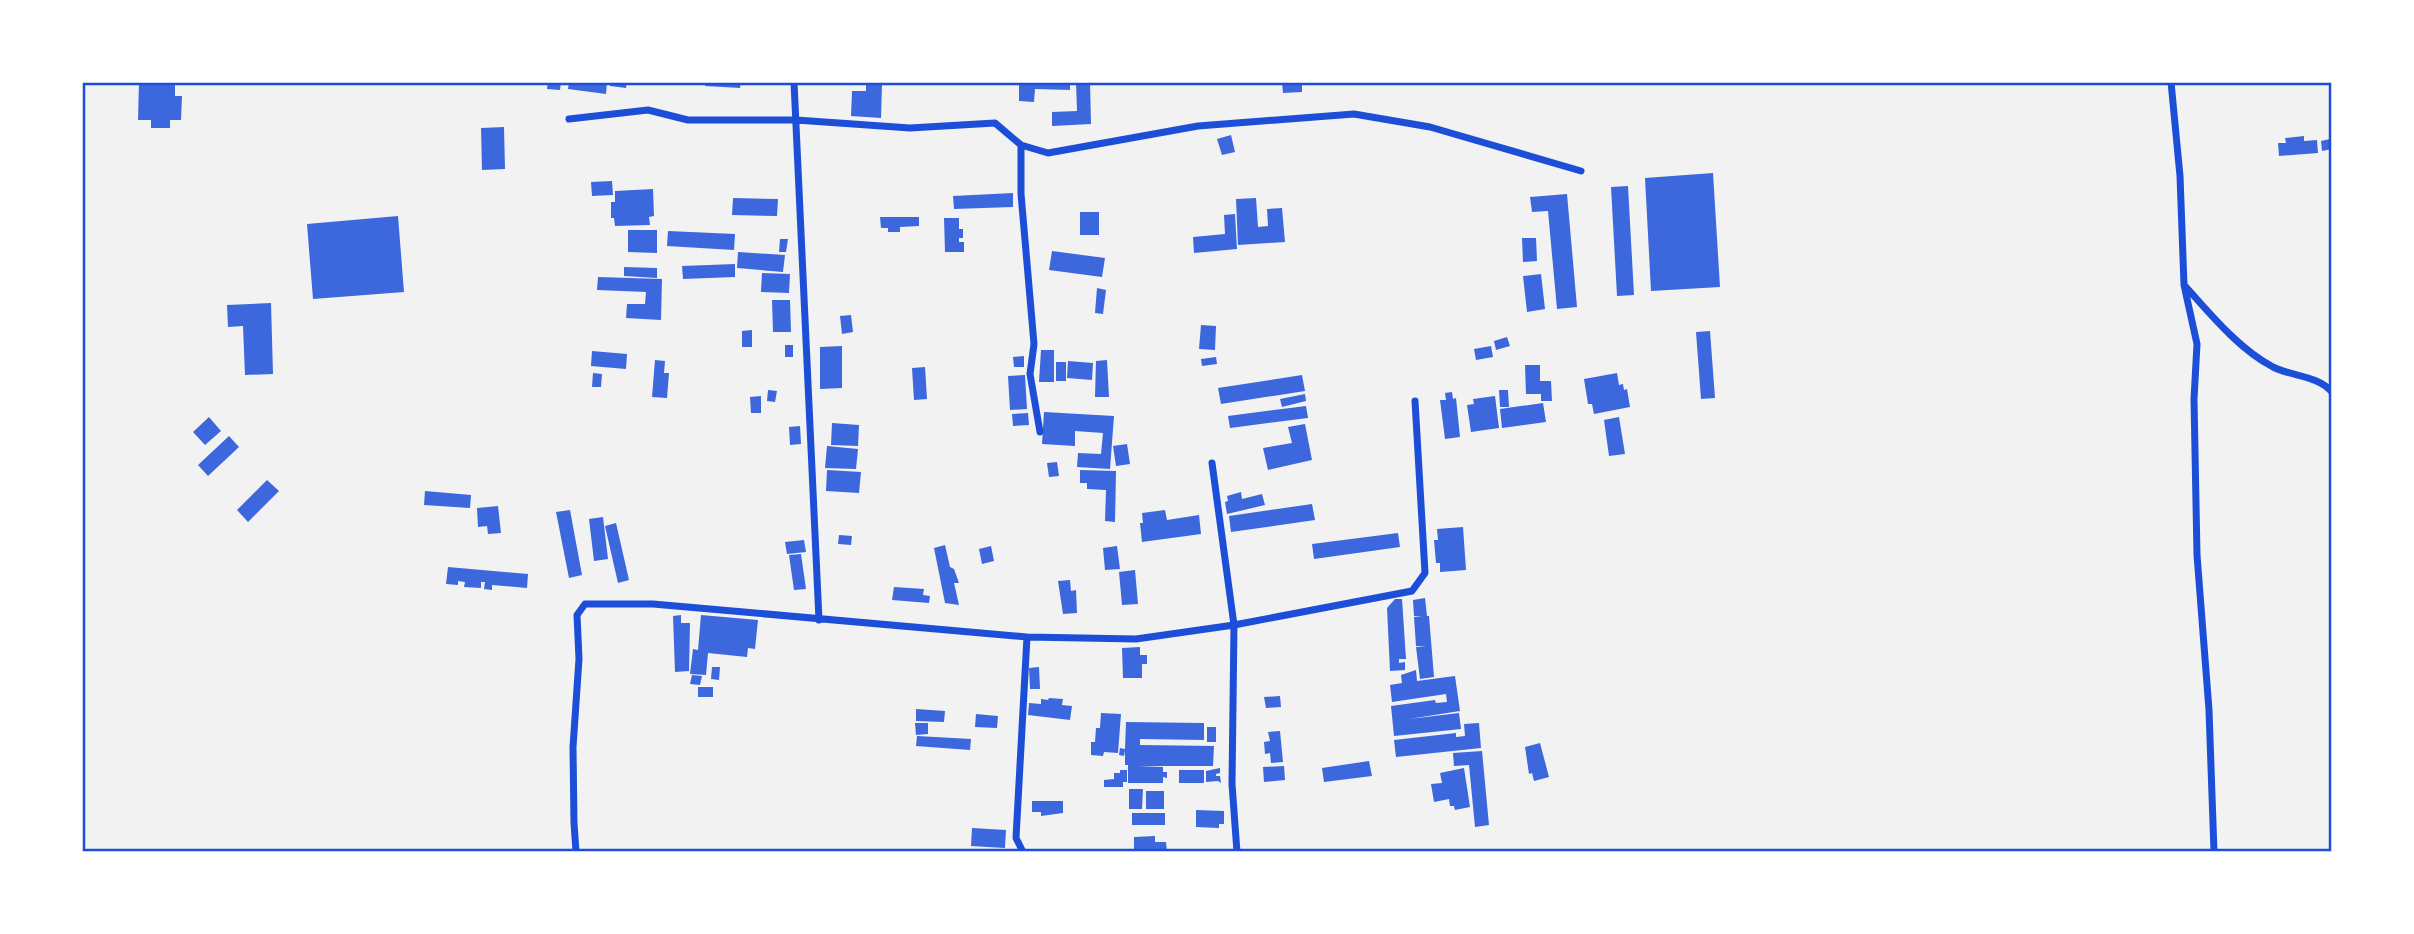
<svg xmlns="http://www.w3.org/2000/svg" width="2414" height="934" viewBox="0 0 2414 934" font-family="'Fira Sans',sans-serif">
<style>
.building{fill:#3d67dc}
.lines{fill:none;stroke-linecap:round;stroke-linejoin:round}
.minor{stroke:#1d4ed8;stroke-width:7}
.neatline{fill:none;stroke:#1d4ed8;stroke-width:2.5}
</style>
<rect width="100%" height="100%" fill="#f2f2f2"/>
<!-- building -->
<path class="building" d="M 139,82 L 175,82 L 175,96 L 182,96 L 181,120 L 170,120 L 170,128 L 151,128 L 151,120 L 138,120 Z
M 548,82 L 561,82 L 560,90 L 547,89 Z
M 569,82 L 607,82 L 606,94 L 568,89 Z
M 610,82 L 627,82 L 626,88 L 610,86 Z
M 705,82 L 741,82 L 740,88 L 705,86 Z
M 1019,82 L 1070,82 L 1070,90 L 1035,89 L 1034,102 L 1019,101 Z
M 1076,82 L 1090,82 L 1091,124 L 1052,126 L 1052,112 L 1077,111 Z
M 1282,82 L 1302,82 L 1302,92 L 1283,93 Z
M 866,83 L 882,84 L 881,118 L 851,116 L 852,91 L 866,91 Z
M 504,127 L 505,169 L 482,170 L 481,128 Z
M 1231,135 L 1235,152 L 1222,155 L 1217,139 Z
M 2304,136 L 2304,141 L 2317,140 L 2318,153 L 2279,156 L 2278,143 L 2286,143 L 2285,138 Z
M 2330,139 L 2332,149 L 2322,151 L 2321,141 Z
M 1713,173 L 1720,287 L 1651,291 L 1645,178 Z
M 612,181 L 613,195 L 592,196 L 591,182 Z
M 1628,186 L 1634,295 L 1617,296 L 1611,187 Z
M 653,189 L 654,216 L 649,217 L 650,225 L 615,226 L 614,218 L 611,218 L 611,202 L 615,202 L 615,191 Z
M 1013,193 L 1013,207 L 954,209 L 953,196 Z
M 1567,194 L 1577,307 L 1557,309 L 1548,211 L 1532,212 L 1530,197 Z
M 733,198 L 778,199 L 777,216 L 732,215 Z
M 1256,198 L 1258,227 L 1268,226 L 1267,209 L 1282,208 L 1285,242 L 1238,245 L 1236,199 Z
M 1080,212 L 1099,212 L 1099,235 L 1080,235 Z
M 1235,214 L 1237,249 L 1194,253 L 1193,237 L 1225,234 L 1224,215 Z
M 398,216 L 404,292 L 313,299 L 307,224 Z
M 880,217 L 919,217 L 919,226 L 900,227 L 900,232 L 888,232 L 888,228 L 881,228 Z
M 944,218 L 959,218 L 959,229 L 963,229 L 963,238 L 959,238 L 959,242 L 964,242 L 964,252 L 945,252 Z
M 628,230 L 657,230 L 657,253 L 628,252 Z
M 668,231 L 735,234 L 734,250 L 667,246 Z
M 1522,238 L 1536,238 L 1537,261 L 1523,262 Z
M 780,239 L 788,239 L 786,252 L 779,252 Z
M 1052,251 L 1105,258 L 1102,277 L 1049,270 Z
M 738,252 L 785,255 L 783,272 L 737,268 Z
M 735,264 L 735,277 L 683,279 L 682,266 Z
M 624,267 L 657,268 L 657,278 L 624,276 Z
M 762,273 L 790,274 L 789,293 L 761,292 Z
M 1541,274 L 1545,309 L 1527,312 L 1523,276 Z
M 598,277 L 662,279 L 661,320 L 626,318 L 627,304 L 645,304 L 646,292 L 597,290 Z
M 1097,288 L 1106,290 L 1103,314 L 1095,313 Z
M 772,300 L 790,300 L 791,332 L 773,332 Z
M 271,303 L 273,374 L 245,375 L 243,326 L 228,327 L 227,305 Z
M 851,315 L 853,332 L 842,334 L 840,316 Z
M 1201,325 L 1216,326 L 1215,350 L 1199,349 Z
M 752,330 L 752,347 L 742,347 L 742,331 Z
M 1710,331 L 1715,398 L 1701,399 L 1696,332 Z
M 1507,337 L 1510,346 L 1496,350 L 1494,341 Z
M 785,345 L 793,345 L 793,357 L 785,357 Z
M 842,346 L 842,388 L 820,389 L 820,347 Z
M 1491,346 L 1493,357 L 1476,360 L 1474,349 Z
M 1041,350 L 1054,350 L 1054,382 L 1039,382 Z
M 592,351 L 627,354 L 626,369 L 591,366 Z
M 1024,356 L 1024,367 L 1014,367 L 1013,357 Z
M 1216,357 L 1217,364 L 1202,366 L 1201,359 Z
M 655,360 L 665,361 L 664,373 L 669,373 L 667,398 L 652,397 Z
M 1107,360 L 1109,397 L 1095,397 L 1096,361 Z
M 1068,361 L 1093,363 L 1092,380 L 1067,378 Z
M 1056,362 L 1066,362 L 1066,381 L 1056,381 Z
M 1525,365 L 1540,365 L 1540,381 L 1551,381 L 1552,401 L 1541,401 L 1541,394 L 1526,394 Z
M 925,367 L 927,399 L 914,400 L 912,368 Z
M 593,373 L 602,374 L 601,387 L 592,387 Z
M 1617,373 L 1619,385 L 1623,384 L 1624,390 L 1627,389 L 1630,407 L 1594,414 L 1592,404 L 1588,404 L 1584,379 Z
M 1025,375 L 1027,409 L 1010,410 L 1008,376 Z
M 1302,375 L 1305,391 L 1221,404 L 1218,388 Z
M 768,390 L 777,391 L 775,402 L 767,401 Z
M 1499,390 L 1508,390 L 1509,407 L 1500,407 Z
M 1452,392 L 1453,399 L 1456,398 L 1460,437 L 1445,439 L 1440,400 L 1446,400 L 1445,393 Z
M 1305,394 L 1306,401 L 1282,407 L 1280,399 Z
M 761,396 L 761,413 L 751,413 L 750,397 Z
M 1495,396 L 1499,428 L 1471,432 L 1467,405 L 1474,404 L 1473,399 Z
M 1543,403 L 1546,422 L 1502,428 L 1500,409 Z
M 1306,406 L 1308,418 L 1230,428 L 1228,416 Z
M 1044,412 L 1114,416 L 1110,469 L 1077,467 L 1078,453 L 1101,454 L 1103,433 L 1075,431 L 1075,446 L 1042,444 Z
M 1028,413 L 1029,425 L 1013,426 L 1012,414 Z
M 209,417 L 221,431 L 205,445 L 193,432 Z
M 1619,417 L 1625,454 L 1609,456 L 1604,420 Z
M 832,423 L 859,425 L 858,446 L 831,445 Z
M 1305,424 L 1312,460 L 1268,470 L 1263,448 L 1292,443 L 1288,427 Z
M 800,426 L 801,444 L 790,445 L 789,427 Z
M 229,436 L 239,447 L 208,476 L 198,465 Z
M 1127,444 L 1130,464 L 1116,466 L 1113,446 Z
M 827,446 L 858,449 L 856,469 L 825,468 Z
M 1057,462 L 1059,476 L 1049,477 L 1047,463 Z
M 827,470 L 861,472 L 859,493 L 826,491 Z
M 1080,470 L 1116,471 L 1115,522 L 1105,521 L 1106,490 L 1087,489 L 1087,483 L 1080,483 Z
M 267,480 L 279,491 L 248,522 L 237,510 Z
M 425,491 L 471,495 L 470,508 L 424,505 Z
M 1241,492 L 1242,499 L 1262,494 L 1265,505 L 1227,514 L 1225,502 L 1228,501 L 1227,496 Z
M 1312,504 L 1315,520 L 1231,532 L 1229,516 Z
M 498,506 L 501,533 L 488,534 L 487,526 L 478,527 L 477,508 Z
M 570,510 L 582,575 L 569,578 L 556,512 Z
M 1165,510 L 1167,520 L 1199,515 L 1201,534 L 1142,542 L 1140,523 L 1143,523 L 1142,513 Z
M 603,517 L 608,559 L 594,561 L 589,519 Z
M 616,523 L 629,580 L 618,583 L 605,526 Z
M 1463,527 L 1466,570 L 1440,572 L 1440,563 L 1436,563 L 1434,540 L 1438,540 L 1437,529 Z
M 1398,533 L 1400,547 L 1314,559 L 1312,544 Z
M 839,535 L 852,536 L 851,545 L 838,544 Z
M 804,540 L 806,552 L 787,554 L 785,542 Z
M 945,545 L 950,567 L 954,569 L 959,583 L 954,583 L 959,605 L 945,603 L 934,548 Z
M 991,546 L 994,561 L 982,564 L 979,549 Z
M 1117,546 L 1120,569 L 1105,570 L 1103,548 Z
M 801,554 L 806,589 L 794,590 L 789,555 Z
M 448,567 L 528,574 L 527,588 L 492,585 L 492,590 L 484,589 L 485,582 L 481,582 L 481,588 L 464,587 L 465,582 L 458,581 L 458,585 L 446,584 Z
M 1135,570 L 1138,604 L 1122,605 L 1119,572 Z
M 1070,580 L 1071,591 L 1076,590 L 1077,613 L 1063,614 L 1058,581 Z
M 894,587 L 924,589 L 923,595 L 930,596 L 929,603 L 892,600 Z
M 1425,598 L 1427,616 L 1429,616 L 1434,677 L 1420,679 L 1416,647 L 1426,646 L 1416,646 L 1414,617 L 1422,617 L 1414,616 L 1413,600 Z
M 1395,599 L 1402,599 L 1406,659 L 1399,659 L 1399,663 L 1405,662 L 1405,670 L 1390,671 L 1387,608 Z
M 681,615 L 681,623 L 690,623 L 689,671 L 675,672 L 673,616 Z
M 701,615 L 758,620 L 755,649 L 748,648 L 747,657 L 708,653 L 706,675 L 690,674 L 693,649 L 698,650 Z
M 1140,647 L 1140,655 L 1147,655 L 1147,664 L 1142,664 L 1142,678 L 1123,678 L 1122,648 Z
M 712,667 L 720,667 L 719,680 L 711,679 Z
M 1039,667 L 1040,689 L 1030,689 L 1029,668 Z
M 1416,670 L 1417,681 L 1455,676 L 1460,711 L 1409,719 L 1459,713 L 1461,729 L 1394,736 L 1391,706 L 1435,700 L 1436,703 L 1447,702 L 1446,694 L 1392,702 L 1390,685 L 1402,683 L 1401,675 Z
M 692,675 L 702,676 L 700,685 L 690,684 Z
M 698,687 L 713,687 L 713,697 L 698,697 Z
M 1280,696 L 1281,707 L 1266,708 L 1264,697 Z
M 1049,698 L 1063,699 L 1062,705 L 1072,706 L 1070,720 L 1028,715 L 1029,703 L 1041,704 L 1041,699 L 1048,700 Z
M 916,709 L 945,711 L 944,722 L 916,721 Z
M 1101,713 L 1121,714 L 1118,753 L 1104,752 L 1103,756 L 1091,755 L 1091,742 L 1095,742 L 1096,728 L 1100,728 Z
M 976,714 L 998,716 L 997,728 L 975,727 Z
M 1126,722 L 1204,723 L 1204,740 L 1140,739 L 1140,745 L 1214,746 L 1213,766 L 1138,766 L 1163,767 L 1163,772 L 1167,772 L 1167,778 L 1163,777 L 1163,783 L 1128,783 L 1128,765 L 1125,765 L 1125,750 L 1124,756 L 1119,755 L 1120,748 L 1125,749 Z
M 915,723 L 928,723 L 928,734 L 916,735 Z
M 1479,723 L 1481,748 L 1396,757 L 1394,740 L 1456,733 L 1456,737 L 1465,736 L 1464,724 Z
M 1207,727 L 1216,727 L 1216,742 L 1207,742 Z
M 1280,731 L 1283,762 L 1271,763 L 1270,753 L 1265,754 L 1264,742 L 1270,741 L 1268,732 Z
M 917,736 L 971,739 L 970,750 L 916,746 Z
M 1540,743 L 1549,777 L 1534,781 L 1532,773 L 1529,774 L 1525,747 Z
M 1482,751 L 1489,825 L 1475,827 L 1469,765 L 1454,766 L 1453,753 Z
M 1369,761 L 1372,776 L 1324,782 L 1322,768 Z
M 1284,766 L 1285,780 L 1264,782 L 1263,767 Z
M 1220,768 L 1220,773 L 1216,774 L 1216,776 L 1220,776 L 1221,783 L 1218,781 L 1206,782 L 1206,771 Z
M 1464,768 L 1470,807 L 1455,810 L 1454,806 L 1450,806 L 1449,799 L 1434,802 L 1431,784 L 1442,783 L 1440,773 Z
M 1120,770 L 1127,770 L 1127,782 L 1123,782 L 1123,787 L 1104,787 L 1104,780 L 1114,779 L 1114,773 L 1120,773 Z
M 1179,770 L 1204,770 L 1204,783 L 1179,783 Z
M 1129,789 L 1143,789 L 1142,809 L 1129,809 Z
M 1146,791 L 1164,791 L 1164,809 L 1146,809 Z
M 1032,801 L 1063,801 L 1063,813 L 1041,816 L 1041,812 L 1032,812 Z
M 1196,810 L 1224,811 L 1224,824 L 1219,824 L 1219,828 L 1196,827 Z
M 1132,813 L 1165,813 L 1165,825 L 1132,825 Z
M 972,828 L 1006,830 L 1005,848 L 971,846 Z
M 1155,836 L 1155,842 L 1166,842 L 1167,852 L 1134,852 L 1134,837 Z"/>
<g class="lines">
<!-- minor -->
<path class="minor" d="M 794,82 L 819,620
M 2171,82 L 2180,176 L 2184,285 L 2197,344 L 2194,399 L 2197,555 L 2209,710 L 2214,852
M 569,119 L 648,110 L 688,120 L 796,120 L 910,128 L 995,123 L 1021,145 L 1048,153 L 1198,126 L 1354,114 L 1430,127 L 1581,171
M 1021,145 L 1021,194 L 1034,344 L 1030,374 L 1040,432
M 2186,287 C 2211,315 2239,349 2273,367 C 2293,377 2317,375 2332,392
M 1212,463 L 1234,625 L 1232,784 L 1237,852
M 576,852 L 574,823 L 573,747 L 579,659 L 577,615 L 585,604 L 653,604 L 1027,637 L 1136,639 L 1234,625 L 1412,591 L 1425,573 L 1415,401
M 1023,852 L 1016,838 L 1027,637"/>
</g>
<!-- border -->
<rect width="2414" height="934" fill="none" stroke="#ffffff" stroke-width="168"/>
<rect x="84" y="84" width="2246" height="766" class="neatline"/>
</svg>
